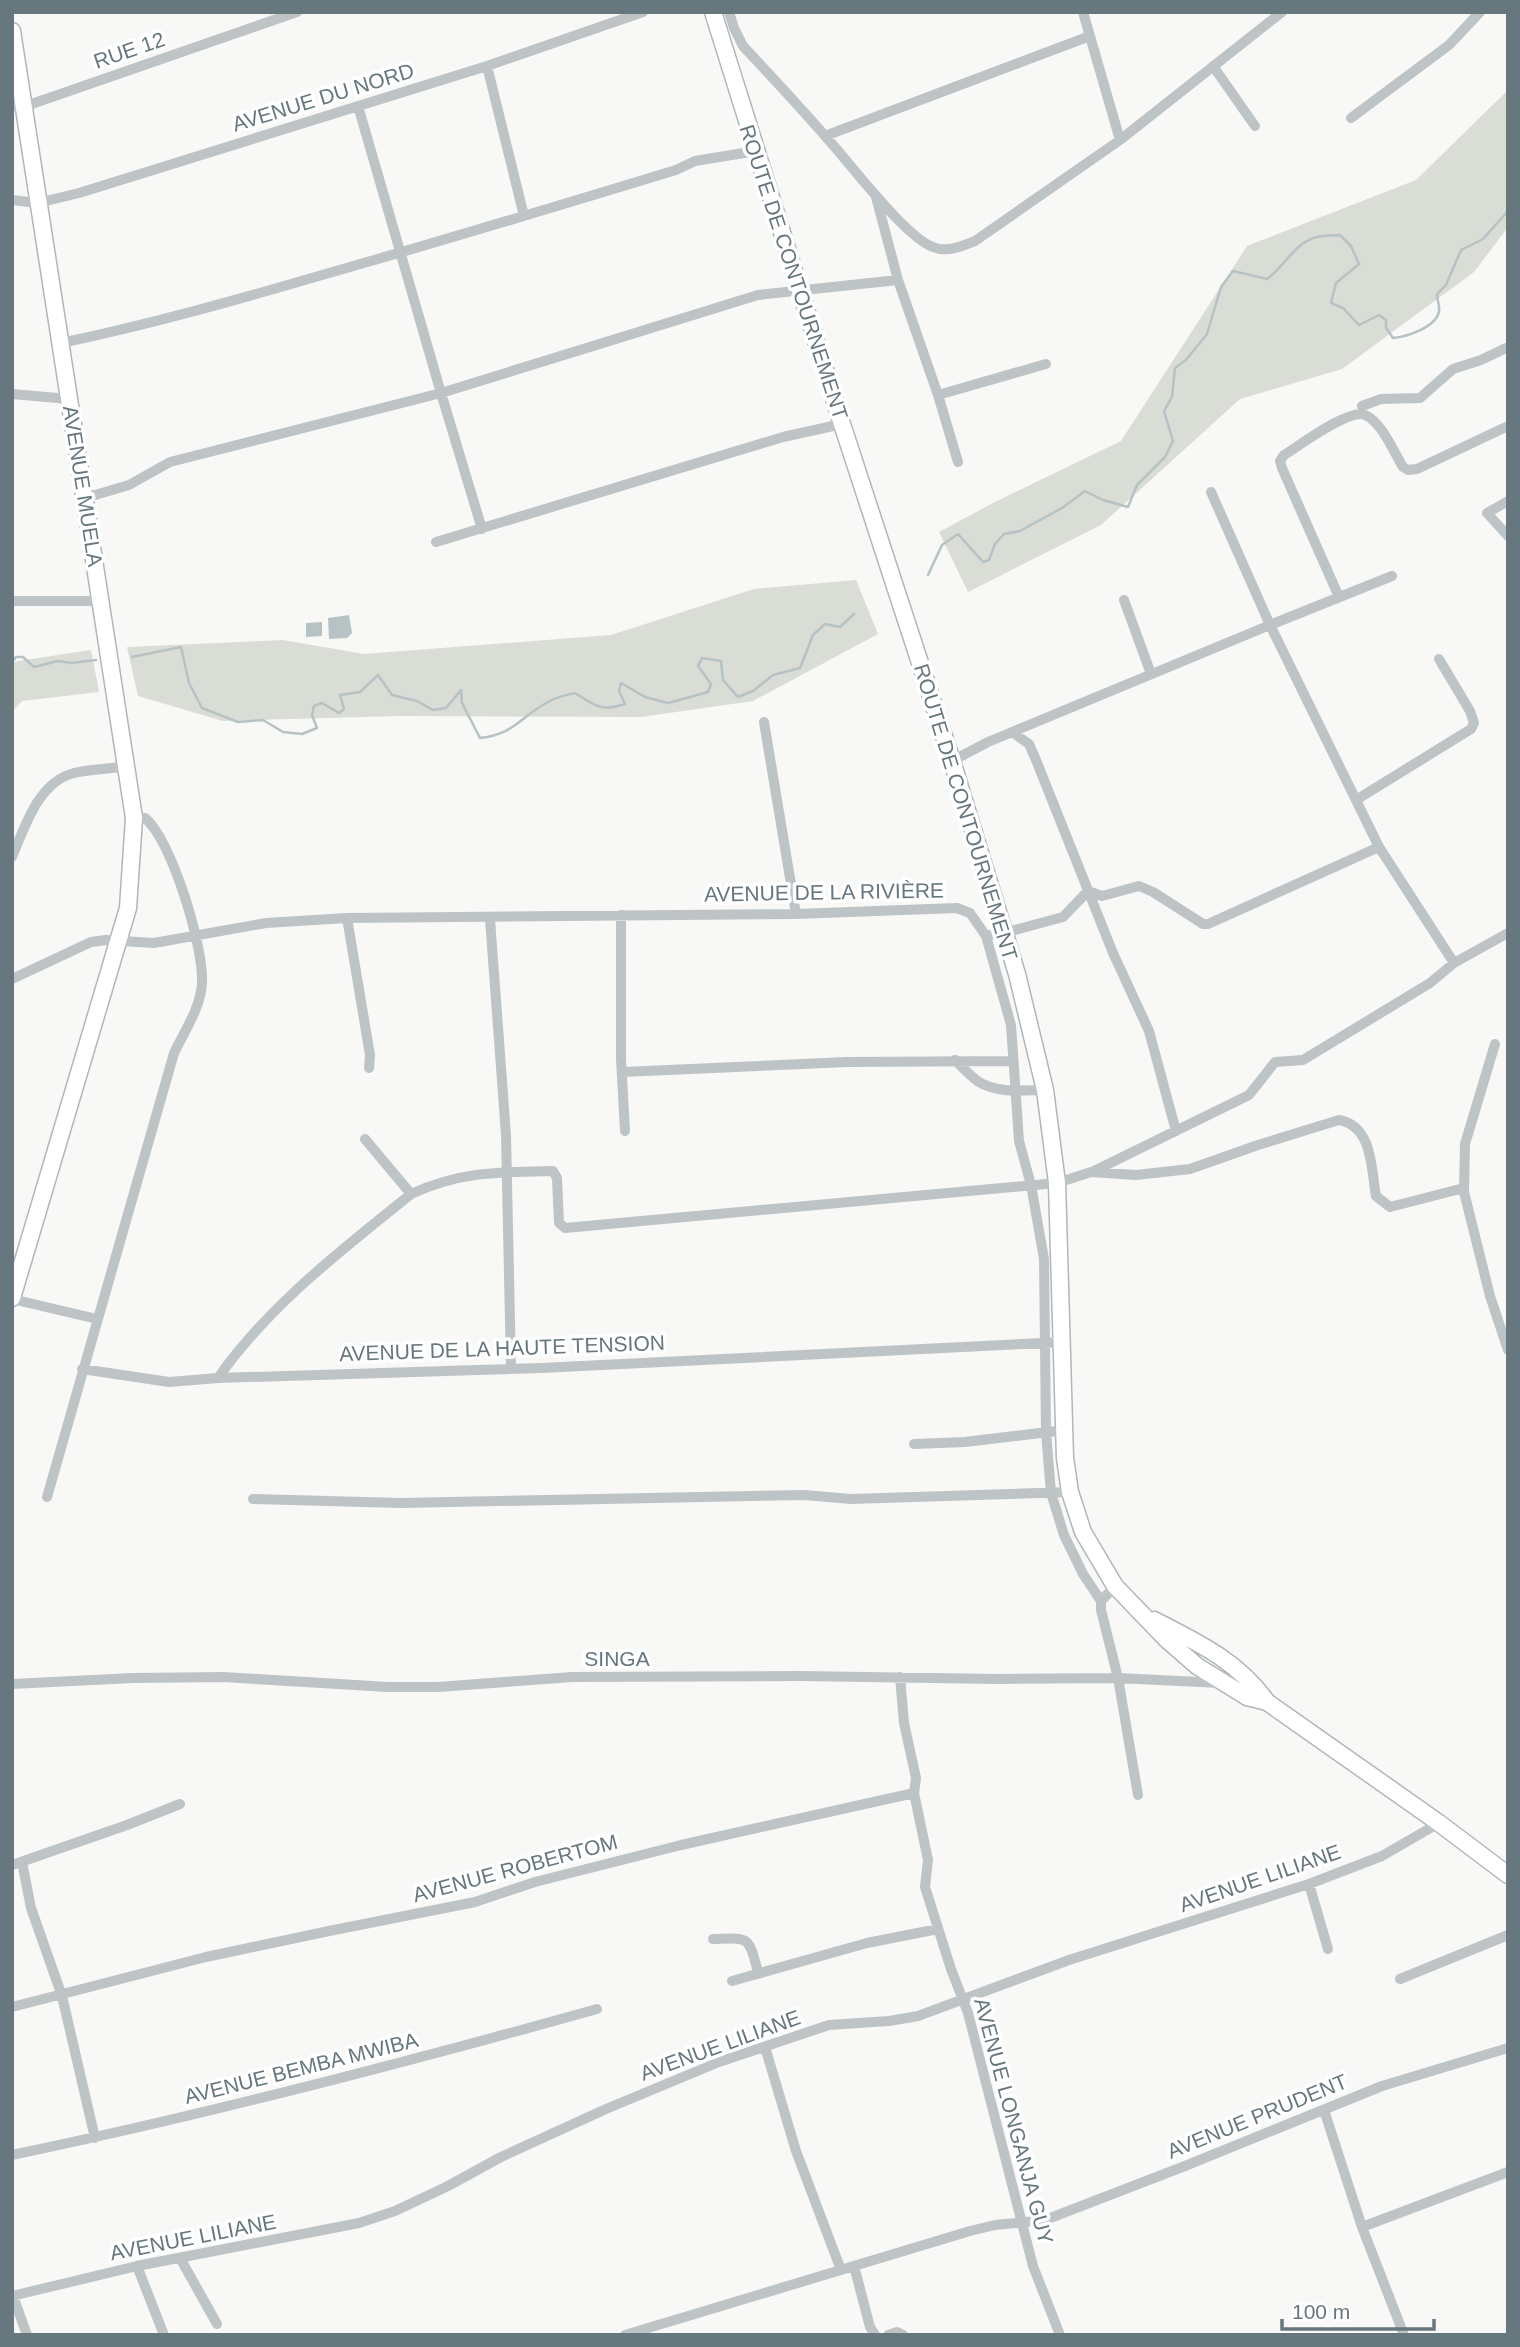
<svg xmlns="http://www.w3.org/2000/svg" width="1520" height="2347" viewBox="0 0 1520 2347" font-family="Helvetica,sans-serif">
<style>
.green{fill:#d9ddd6}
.water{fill:#b6c2c4}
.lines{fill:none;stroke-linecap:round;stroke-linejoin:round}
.stream{stroke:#b6c2c4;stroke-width:2.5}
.secondary-casing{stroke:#b0b7ba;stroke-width:19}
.street{stroke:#bec3c5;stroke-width:10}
.secondary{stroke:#fff;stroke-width:16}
.labels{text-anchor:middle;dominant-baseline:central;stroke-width:7;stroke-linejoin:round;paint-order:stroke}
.street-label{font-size:21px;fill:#66777d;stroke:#fff}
</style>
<rect width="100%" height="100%" fill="#f8f8f6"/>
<!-- green -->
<path class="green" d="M 1508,90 L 1508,227 L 1474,272 L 1342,369 L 1240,399 L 1101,525 L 968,592 L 939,532 L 995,502 L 1121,441 L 1247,246 L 1416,180 Z
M 856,580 L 878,634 L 753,701 L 641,717 L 399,716 L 223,721 L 138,696 L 127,647 L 283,640 L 364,654 L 611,635 L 754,589 Z
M 91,650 L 99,692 L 22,701 L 12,712 L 12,662 Z"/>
<!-- water -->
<path class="water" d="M 349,615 L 352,633 L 347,638 L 329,639 L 328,618 Z
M 322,622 L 322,636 L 306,637 L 306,623 Z"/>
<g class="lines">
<!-- stream -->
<path class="stream" d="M 928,575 L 942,545 L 958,534 L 983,562 L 989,560 L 995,544 L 1004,534 L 1020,531 L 1062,508 L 1085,491 L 1103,500 L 1128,507 L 1137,485 L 1165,457 L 1173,441 L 1164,411 L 1172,397 L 1175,368 L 1186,360 L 1207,334 L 1221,287 L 1233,271 L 1267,279 C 1285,266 1295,242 1317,237 C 1324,235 1333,236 1340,235 L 1351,246 L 1359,264 L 1336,283 L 1331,303 L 1343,308 L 1359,325 L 1379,315 L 1386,320 L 1386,328 L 1393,338 C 1406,337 1437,327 1439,311 C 1440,307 1437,299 1437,294 L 1446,285 L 1461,250 L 1483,239 L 1508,211
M 132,657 L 181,647 L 189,683 L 202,708 L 238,722 L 263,720 L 283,732 L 302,734 L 317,728 L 312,715 L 314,706 L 322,703 L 339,713 L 344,709 L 340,695 L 360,692 L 378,675 L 392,695 L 417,701 L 433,710 L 446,708 L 461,690 L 462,703 L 480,738 C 515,734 520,717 548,702 C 556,697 566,695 575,693 C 596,706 600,712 625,704 L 619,691 L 621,683 L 645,697 L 668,703 L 708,692 L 711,684 L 698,666 L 702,658 L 721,661 L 723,680 L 738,697 L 753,691 L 773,675 L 800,668 L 813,635 L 825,624 L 840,627 L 854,614
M 12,662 L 16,657 L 23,657 L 34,667 L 58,661 L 71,663 L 96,660"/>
<defs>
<path id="secondary" d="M 713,12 L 842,424 L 952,761 L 1017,974 L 1045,1090 L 1057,1183 L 1065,1458 L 1070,1492 L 1083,1532 L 1115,1586 L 1166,1639 L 1197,1666 L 1247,1697 L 1267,1702 L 1439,1823 L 1508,1875
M 12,31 L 134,818 L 128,908 L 12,1298
M 1154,1620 C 1197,1642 1238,1661 1267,1702"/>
</defs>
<!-- secondary casing -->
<use href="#secondary" class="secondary-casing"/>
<!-- street -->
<path class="street" d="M 729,12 L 734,28 L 743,46 C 771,76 799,106 826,137 C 849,162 905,237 933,247 C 947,253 962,246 975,241 L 1120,140 L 1282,12
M 1083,12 L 1120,140
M 487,66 L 524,216
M 1213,66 L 1255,126
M 12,106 L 23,107 L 297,12
M 1351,118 L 1449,45 L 1480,12
M 825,136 L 1090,36
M 876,197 L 898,280 L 938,395 L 958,462
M 12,200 L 38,203 L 79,193 L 487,66 L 643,12
M 61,343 C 152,324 240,299 329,273 C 445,240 561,205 676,170 L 695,161 L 756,151
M 12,394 L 69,399
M 938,395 L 1046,364
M 1362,406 L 1381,399 L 1420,398 L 1453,369 L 1481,360 L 1506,348 L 1508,350
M 1211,492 L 1270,625 L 1392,576
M 85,498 L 129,485 L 170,462 L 441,393 L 358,106
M 1508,501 L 1487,513 L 1508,536
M 482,529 L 441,393 L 758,295 L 898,280
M 436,542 L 783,437 L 842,424
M 1339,597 L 1282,468 L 1280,461 L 1284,455 C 1299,446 1349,408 1365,415 C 1382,422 1394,453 1403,467 L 1408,470 L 1417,469 L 1508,426
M 1124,600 L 1151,674
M 12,601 L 101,601
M 764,722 L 796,914
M 1012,732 L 1029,744 L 1036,760 L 1113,953 L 1149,1031 L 1176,1131
M 952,761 L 988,742 L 1270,625 L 1379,847
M 1356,800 L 1471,729 L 1474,723 L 1470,711 L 1439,659
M 12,857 C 25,827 38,782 74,773 C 91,769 110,769 128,766
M 621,915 L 621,1059 L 625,1131
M 347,918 L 370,1055 L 369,1068
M 490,919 L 506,1135 L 511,1368
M 986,936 L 1011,1025 L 1019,1141 L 1031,1185 L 1044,1259 L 1046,1432 L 1051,1493 L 1064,1535 L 1083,1574 L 1101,1601
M 12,979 L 91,942 L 106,940 L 154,943 L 266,923 L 347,918 L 796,914 L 957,908 L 970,913 L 986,936 L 1015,930 L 1063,917 L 1088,891 L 1102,896 L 1139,886 L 1153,892 L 1203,924 L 1208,924 L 1379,847 L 1454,963
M 955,1060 C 962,1067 971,1077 979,1082 C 999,1094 1024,1090 1045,1090
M 623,1072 L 847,1062 L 1013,1061
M 365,1139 L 411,1194
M 1094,1171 L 1249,1095 L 1275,1062 L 1303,1060 L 1430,983 L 1454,963 L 1508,933
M 1464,1192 L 1465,1144 L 1495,1044
M 12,1299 L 97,1319
M 82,1369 L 169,1382 L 218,1378 L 541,1368 L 1063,1342
M 218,1378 C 270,1304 342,1250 411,1194 C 461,1171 500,1172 553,1171 L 557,1178 L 559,1223 L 565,1228 L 1057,1183 L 1091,1172 L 1136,1175 L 1190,1169 L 1258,1145 L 1339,1120 C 1373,1126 1371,1169 1376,1196 L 1390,1207 L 1460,1189 L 1464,1192 L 1490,1296 L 1508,1350
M 914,1444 L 965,1442 L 1065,1430
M 47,1497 L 174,1053 C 184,1032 201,1007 202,983 C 204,948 172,840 145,818 L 134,818
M 253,1499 L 401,1503 L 804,1495 L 851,1499 L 1070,1492
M 1115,1586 L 1101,1601 L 1101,1610 L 1118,1678 L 1138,1795
M 12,1684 L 133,1678 L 223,1677 L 388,1687 L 438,1687 L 572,1677 L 799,1676 L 998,1679 L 1118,1678 L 1220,1683
M 914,1793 L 928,1860 L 925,1887 L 951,1969 L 968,2013 L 1033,2266 L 1060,2335
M 22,1862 L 31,1908 L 62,1996 L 95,2138
M 12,1865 L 127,1825 L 180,1804
M 1309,1884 L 1328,1949
M 713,1939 C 750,1938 748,1935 758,1972
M 1400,1979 L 1508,1935
M 732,1981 L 867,1943 L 938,1929
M 12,2007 L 206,1957 L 329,1931 L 475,1902 L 535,1882 L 681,1845 L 914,1793 L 916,1778 L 904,1723 L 900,1677
M 765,2047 L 796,2151 L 841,2270
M 1324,2110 L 1362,2227 L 1404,2335
M 12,2155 C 209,2114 404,2063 597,2009
M 1362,2227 L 1508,2172
M 180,2258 L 217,2324
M 137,2266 L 164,2335
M 854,2266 L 870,2327 L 875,2335
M 12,2296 L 137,2266 L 359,2223 L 395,2211 L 448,2186 L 501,2157 L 606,2109 L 719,2062 L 829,2025 L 889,2021 L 918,2016 L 1069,1960 L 1309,1884 L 1382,1856 L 1439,1823
M 13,2296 L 27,2335
M 625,2335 L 970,2231 L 995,2225 L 1045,2220 L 1185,2166 L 1382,2086 L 1508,2048
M 888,2335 L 897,2332 L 903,2335"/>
<!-- secondary -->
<use href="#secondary" class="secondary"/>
</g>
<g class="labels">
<!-- street labels -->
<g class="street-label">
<text transform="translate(129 50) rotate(-19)">RUE 12</text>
<text transform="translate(323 97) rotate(-17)">AVENUE DU NORD</text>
<text transform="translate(794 272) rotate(72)">ROUTE DE CONTOURNEMENT</text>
<text transform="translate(83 486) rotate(81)">AVENUE MUELA</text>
<text transform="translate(966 812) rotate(73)">ROUTE DE CONTOURNEMENT</text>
<text transform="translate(824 892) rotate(-1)">AVENUE DE LA RIVIÈRE</text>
<text transform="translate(502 1348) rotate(-2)">AVENUE DE LA HAUTE TENSION</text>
<text x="617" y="1658">SINGA</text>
<text transform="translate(515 1868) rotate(-15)">AVENUE ROBERTOM</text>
<text transform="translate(1260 1878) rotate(-19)">AVENUE LILIANE</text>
<text transform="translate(720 2045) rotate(-20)">AVENUE LILIANE</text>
<text transform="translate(301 2068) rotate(-14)">AVENUE BEMBA MWIBA</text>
<text transform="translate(1257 2116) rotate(-22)">AVENUE PRUDENT</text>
<text transform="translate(1014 2121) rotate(75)">AVENUE LONGANJA GUY</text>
<text transform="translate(193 2237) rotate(-11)">AVENUE LILIANE</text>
</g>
</g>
<!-- border -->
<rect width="1520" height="2347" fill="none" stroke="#66777d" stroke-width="28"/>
<!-- scale -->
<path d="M1282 2319v10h152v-10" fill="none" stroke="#66777d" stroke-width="3.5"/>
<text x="1292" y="2319" font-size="21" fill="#66777d" stroke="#ffffff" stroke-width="5" paint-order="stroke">100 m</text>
</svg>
